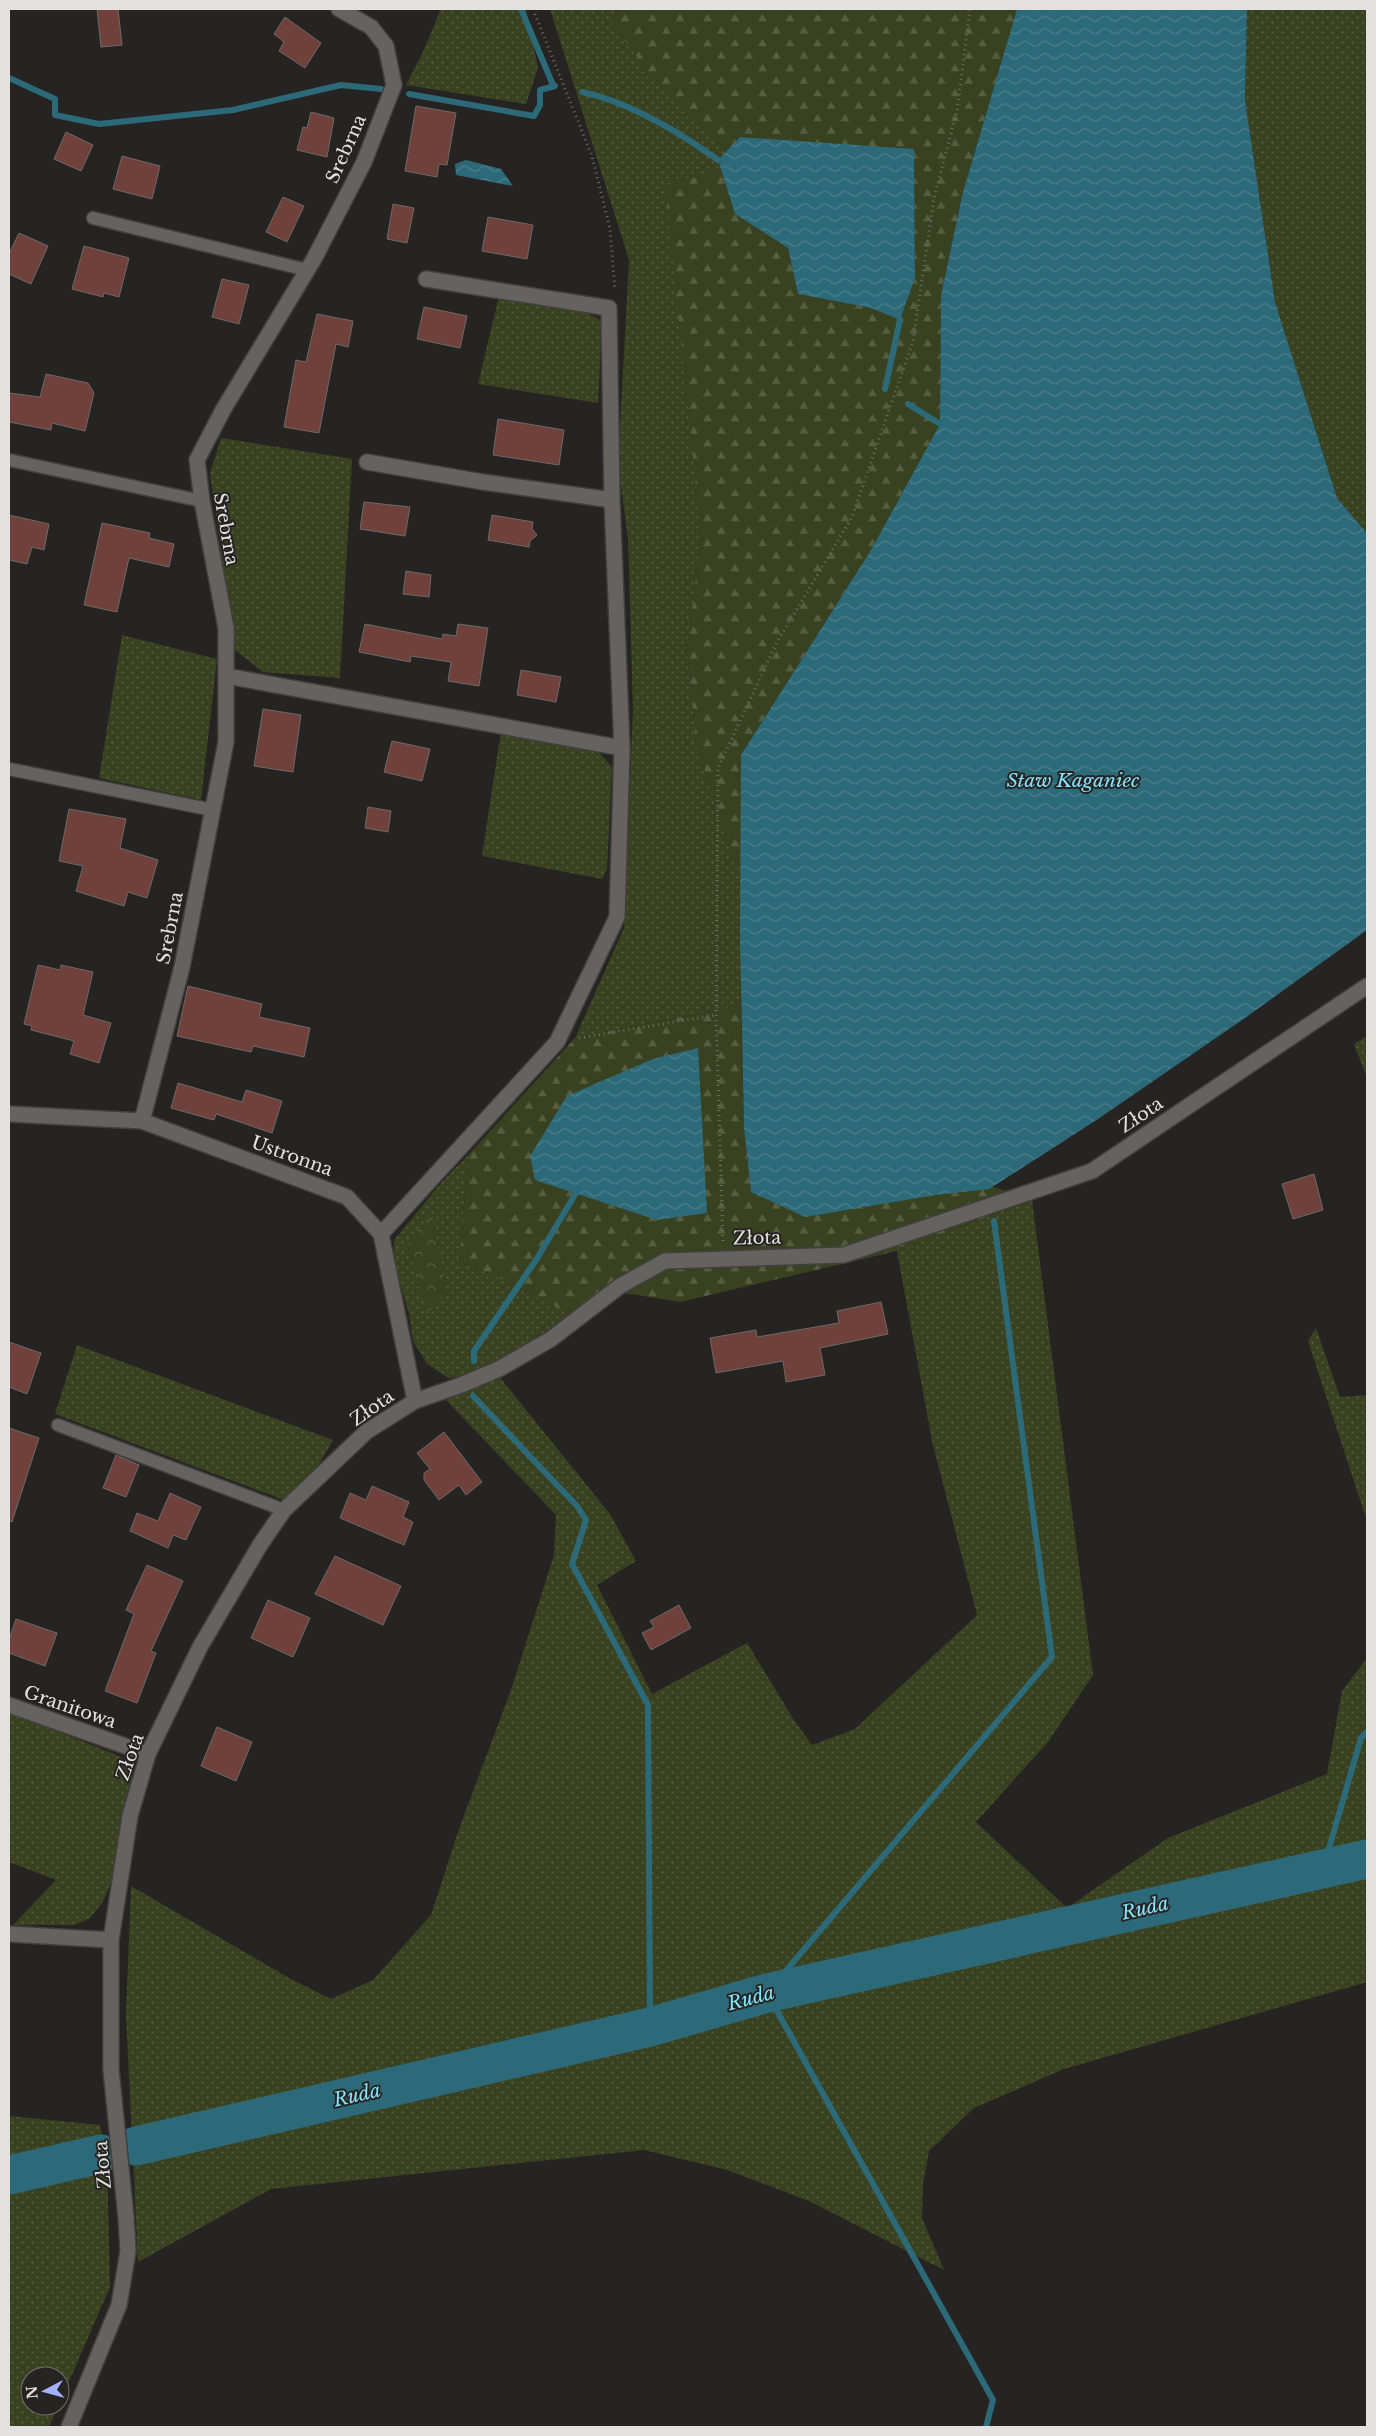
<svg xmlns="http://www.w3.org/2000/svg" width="1376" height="2436" viewBox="0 0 1376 2436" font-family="'Libre Baskerville',serif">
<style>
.grass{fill:url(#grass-dots)}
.forest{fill:url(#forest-firs)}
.park{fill:url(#park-crowns)}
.water{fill:url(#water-waves)}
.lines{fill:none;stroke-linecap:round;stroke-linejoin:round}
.stream{stroke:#2d6a79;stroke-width:6}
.river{stroke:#2d6a79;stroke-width:39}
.building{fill:#70413b;stroke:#6d6a69}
.service-casing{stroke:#42403f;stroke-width:15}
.minor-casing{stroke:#42403f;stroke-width:18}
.path{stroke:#6d6c6a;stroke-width:3;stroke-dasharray:1 4;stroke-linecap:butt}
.service{stroke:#656260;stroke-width:12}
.minor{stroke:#656260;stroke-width:15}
.labels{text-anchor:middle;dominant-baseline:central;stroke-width:4;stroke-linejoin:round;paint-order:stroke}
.street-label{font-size:18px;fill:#e3e2e1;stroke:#262422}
.water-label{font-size:19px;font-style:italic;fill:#84e3fd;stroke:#262422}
</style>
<defs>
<pattern id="grass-dots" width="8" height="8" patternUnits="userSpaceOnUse" patternTransform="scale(1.25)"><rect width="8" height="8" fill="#394220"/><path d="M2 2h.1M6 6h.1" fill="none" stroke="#565d40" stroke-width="1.8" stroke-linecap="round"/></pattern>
<pattern id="forest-firs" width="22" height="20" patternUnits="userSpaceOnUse" patternTransform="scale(1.25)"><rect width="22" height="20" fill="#394220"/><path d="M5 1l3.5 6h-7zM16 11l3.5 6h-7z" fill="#565d40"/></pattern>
<pattern id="park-crowns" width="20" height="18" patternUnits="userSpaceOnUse" patternTransform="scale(1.25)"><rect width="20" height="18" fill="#394220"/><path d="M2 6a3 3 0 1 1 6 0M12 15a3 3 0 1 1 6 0" fill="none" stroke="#565d40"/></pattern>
<pattern id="water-waves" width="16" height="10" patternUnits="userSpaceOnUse" patternTransform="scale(1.25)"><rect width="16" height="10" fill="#2d6a79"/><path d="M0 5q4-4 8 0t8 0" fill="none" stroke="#4b7f8c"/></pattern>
</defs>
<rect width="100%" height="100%" fill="#262422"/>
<!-- grass -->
<path class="grass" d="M 441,9 L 526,9 L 538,68 L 526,104 L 406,85 L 422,54 Z
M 550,9 L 619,9 L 612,22 L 660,88 L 727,151 L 718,160 L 721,170 L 666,184 L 701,536 L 687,650 L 696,743 L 741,879 L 741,1005 L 575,1038 L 624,928 L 633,710 L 628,538 L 618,464 L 629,260 Z
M 1247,9 L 1367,9 L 1367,533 L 1337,498 L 1275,302 L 1245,100 Z
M 499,296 L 588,313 L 602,321 L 598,403 L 478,384 Z
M 221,438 L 352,459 L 340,678 L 263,672 L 235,650 L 210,473 Z
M 122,635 L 217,659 L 201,800 L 99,778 Z
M 501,731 L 596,749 L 612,767 L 607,869 L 602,879 L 482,856 Z
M 1367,1036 L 1367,1078 L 1354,1044 Z
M 469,1154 L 459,1262 L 496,1276 L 572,1315 L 500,1360 L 460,1377 L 449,1378 L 427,1364 L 413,1341 L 409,1314 L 394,1262 L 394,1240 L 441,1183 Z
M 1032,1200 L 1093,1675 L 1048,1742 L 976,1822 L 1067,1908 L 1168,1838 L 1327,1774 L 1342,1691 L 1367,1658 L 1367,1982 L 1064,2069 L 974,2108 L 929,2151 L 923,2183 L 922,2218 L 944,2270 L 809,2201 L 724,2169 L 644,2150 L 271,2189 L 138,2262 L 126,2015 L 131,1886 L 289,1978 L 331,1999 L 373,1980 L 431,1915 L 459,1829 L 511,1690 L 554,1555 L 556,1515 L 446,1400 L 498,1375 L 610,1514 L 636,1561 L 597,1585 L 652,1694 L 747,1643 L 794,1720 L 812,1745 L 855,1729 L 977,1615 L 932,1441 L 897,1251 Z
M 1316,1328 L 1340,1397 L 1367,1395 L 1367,1521 L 1308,1341 Z
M 77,1345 L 333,1440 L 318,1466 L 284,1500 L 55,1414 Z
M 9,1712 L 119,1756 L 131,1765 L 133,1783 L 121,1816 L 112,1881 L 102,1903 L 90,1918 L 75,1925 L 13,1925 L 56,1880 L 9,1862 Z
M 9,2116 L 100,2125 L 107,2159 L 110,2287 L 60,2402 L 60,2376 L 30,2376 L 30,2406 L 58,2406 L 49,2427 L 9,2427 Z"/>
<!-- forest -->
<path class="forest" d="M 620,9 L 1017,9 L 963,192 L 941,295 L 940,424 L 871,550 L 741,755 L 741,879 L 696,744 L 687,650 L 701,536 L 665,184 L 721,170 L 735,214 L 788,248 L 798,294 L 871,308 L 900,320 L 915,278 L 914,150 L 740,137 L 727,151 L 660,89 L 612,22 Z
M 741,1005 L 744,1128 L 751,1192 L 988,1185 L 1032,1200 L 897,1251 L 680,1302 L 625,1293 L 572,1315 L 496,1276 L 459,1262 L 469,1154 L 575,1038 Z"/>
<!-- park -->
<path class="park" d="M 431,1211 L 447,1292 L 426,1314 L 410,1252 L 406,1247 Z"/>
<!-- water -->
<path class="water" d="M 1017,9 L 1247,9 L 1245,100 L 1275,302 L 1337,498 L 1367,533 L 1367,930 L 1245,1018 L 1098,1119 L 989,1189 L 935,1195 L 805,1217 L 751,1192 L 744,1128 L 740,940 L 741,755 L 871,550 L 940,424 L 941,295 L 963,192 Z
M 740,137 L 914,149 L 915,278 L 900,320 L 871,308 L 798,294 L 788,248 L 735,214 L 718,160 Z
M 466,160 L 501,169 L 513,186 L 456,175 L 455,164 Z
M 698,1048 L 707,1213 L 657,1220 L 535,1180 L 530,1156 L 567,1096 L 653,1059 Z"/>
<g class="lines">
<!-- stream -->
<path class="stream" d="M 521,9 L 553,85
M 9,78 L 55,99 L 55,115 L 99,124 L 233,110 L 341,85 L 381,89
M 582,92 C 629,102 679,132 718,160
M 409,94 L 534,116 L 540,105 L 540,90 L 555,86
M 885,389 L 900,320
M 908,404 L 940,424
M 474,1361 L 474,1351 L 536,1260 L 576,1193
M 473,1396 L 577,1506 L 586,1520 L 572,1564 L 648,1705 L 650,2027
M 1323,1869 L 1361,1738 L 1367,1732
M 986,2427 L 993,2400 L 767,1993 L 1052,1657 L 994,1221"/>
<!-- river -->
<path class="river" d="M 136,2146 L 650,2027 L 767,1993 L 1367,1859
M 9,2175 L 101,2154"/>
</g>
<!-- building -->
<path class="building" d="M 97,9 L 118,9 L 122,45 L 101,47 Z
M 285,17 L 321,43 L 305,68 L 279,51 L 284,42 L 274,34 Z
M 416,106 L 456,113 L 447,165 L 439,164 L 437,177 L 405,171 Z
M 311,112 L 334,118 L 327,157 L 297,150 L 303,127 L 307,128 Z
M 66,132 L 93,145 L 81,171 L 54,159 Z
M 122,156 L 160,166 L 152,199 L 113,189 Z
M 283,197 L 304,206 L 287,242 L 266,232 Z
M 393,204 L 414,208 L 407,243 L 387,239 Z
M 488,217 L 533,225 L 527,259 L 482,251 Z
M 19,233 L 48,246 L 31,284 L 9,274 L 9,254 Z
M 84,246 L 129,258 L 119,297 L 104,293 L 103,297 L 72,289 Z
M 222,279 L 249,285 L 239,324 L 212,317 Z
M 424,307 L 467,316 L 460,348 L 417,339 Z
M 317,314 L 353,321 L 348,347 L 336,344 L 319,433 L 284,427 L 296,360 L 306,362 Z
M 46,374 L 88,383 L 94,393 L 85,431 L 52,423 L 51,430 L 9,422 L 9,393 L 40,397 Z
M 498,419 L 564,430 L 559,465 L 493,455 Z
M 364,502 L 410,507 L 405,536 L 360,529 Z
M 9,515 L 49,524 L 44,550 L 32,547 L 27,564 L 9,560 Z
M 492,515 L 533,522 L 532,529 L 537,535 L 530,541 L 529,547 L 488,540 Z
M 102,523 L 150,533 L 149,538 L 174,544 L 169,567 L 129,558 L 117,612 L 84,605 Z
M 406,571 L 431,575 L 429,597 L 403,594 Z
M 365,624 L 442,639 L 443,634 L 456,636 L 458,624 L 488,628 L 479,686 L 448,681 L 451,662 L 411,656 L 410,662 L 359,652 Z
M 521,670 L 561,677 L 556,702 L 517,695 Z
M 263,709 L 301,715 L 293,772 L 254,766 Z
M 392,741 L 430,749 L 422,781 L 384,772 Z
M 368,807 L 391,811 L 388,832 L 365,828 Z
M 69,809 L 126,819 L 120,848 L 158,860 L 147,898 L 128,892 L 124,906 L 76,891 L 83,866 L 59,861 Z
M 38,965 L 60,970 L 61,965 L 93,972 L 83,1015 L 111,1023 L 99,1063 L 70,1054 L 74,1041 L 31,1030 L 32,1026 L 24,1024 Z
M 188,986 L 262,1004 L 259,1017 L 310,1028 L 304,1057 L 253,1046 L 251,1052 L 177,1036 Z
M 178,1083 L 242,1102 L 246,1090 L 282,1101 L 272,1133 L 216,1114 L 214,1120 L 171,1108 Z
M 1314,1174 L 1323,1210 L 1293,1219 L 1282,1184 Z
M 881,1302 L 888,1334 L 820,1348 L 825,1375 L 786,1382 L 783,1361 L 716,1373 L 710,1338 L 756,1330 L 757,1337 L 839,1323 L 837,1311 Z
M 9,1342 L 41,1353 L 27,1394 L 9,1387 Z
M 9,1428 L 39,1438 L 12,1522 L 9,1521 Z
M 444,1432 L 482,1482 L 466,1495 L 459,1485 L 439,1500 L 424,1480 L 424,1473 L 430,1469 L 417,1453 Z
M 116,1455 L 139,1465 L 126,1497 L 103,1488 Z
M 372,1486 L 409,1502 L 403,1517 L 413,1522 L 404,1545 L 340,1518 L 350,1493 L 366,1500 Z
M 170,1493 L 201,1507 L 186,1540 L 173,1535 L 168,1548 L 130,1531 L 137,1513 L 158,1521 Z
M 335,1556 L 401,1586 L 383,1625 L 315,1594 Z
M 147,1565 L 183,1581 L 151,1651 L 156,1653 L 137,1703 L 105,1691 L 134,1614 L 126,1610 Z
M 268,1600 L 310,1618 L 293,1657 L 251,1638 Z
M 679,1605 L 691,1628 L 651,1650 L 642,1633 L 654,1627 L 650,1621 Z
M 16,1619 L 57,1633 L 45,1666 L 9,1653 L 9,1640 Z
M 217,1727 L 252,1742 L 236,1781 L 201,1766 Z"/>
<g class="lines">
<defs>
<path id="service" d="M 93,218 L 307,270
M 9,460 L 202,501
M 9,769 L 213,810
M 58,1425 L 284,1510"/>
<path id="minor" d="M 367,462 L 483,482 L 612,500
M 226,676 L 622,748
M 9,1114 L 142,1121 L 347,1197 L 381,1234 L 415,1401
M 142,1121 L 182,967 L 226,742 L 226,628 L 202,501 L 197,460 L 223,410 L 314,259 L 364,162 L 394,85 L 386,46 L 371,27 L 339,9
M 381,1234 L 557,1042 L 617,917 L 622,748 L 612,500 L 609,308 L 426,279
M 9,1705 L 148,1754
M 9,1934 L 111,1940
M 69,2427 L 119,2305 L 128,2251 L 126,2217 L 111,2070 L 111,1940 L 130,1816 L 148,1754 L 200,1647 L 260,1545 L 284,1510 L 366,1432 L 415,1401 L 461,1385 L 499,1369 L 551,1339 L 620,1286 L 665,1261 L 844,1255 L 1092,1171 L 1367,986"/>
</defs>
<!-- service casing -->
<use href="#service" class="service-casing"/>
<!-- minor casing -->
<use href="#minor" class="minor-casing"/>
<!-- path -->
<path class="path" d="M 536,9 L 535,14 L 592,156 L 610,229 L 615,290
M 579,1038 L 716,1015
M 723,1241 L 716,1015 L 718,768 L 776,644 L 852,517 L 913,341 L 934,198 L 957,111 L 970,9"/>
<!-- service -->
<use href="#service" class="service"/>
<!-- minor -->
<use href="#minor" class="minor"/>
</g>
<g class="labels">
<!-- street labels -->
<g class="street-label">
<text transform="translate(346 149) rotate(-66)">Srebrna</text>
<text transform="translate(226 529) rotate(80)">Srebrna</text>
<text transform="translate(170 928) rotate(-79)">Srebrna</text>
<text transform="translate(1141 1115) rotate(-34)">Złota</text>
<text transform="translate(292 1156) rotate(20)">Ustronna</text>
<text transform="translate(757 1238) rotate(-1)">Złota</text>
<text transform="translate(372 1408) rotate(-35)">Złota</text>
<text transform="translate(70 1707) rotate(19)">Granitowa</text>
<text transform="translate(130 1757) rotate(-70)">Złota</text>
<text transform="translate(103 2165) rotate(-95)">Złota</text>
</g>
<!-- water labels -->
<g class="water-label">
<text x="1073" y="780">Staw Kaganiec</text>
<text transform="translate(1145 1908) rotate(-13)">Ruda</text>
<text transform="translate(751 1998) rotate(-15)">Ruda</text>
<text transform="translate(357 2095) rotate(-13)">Ruda</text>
</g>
</g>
<!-- border -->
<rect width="1376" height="2436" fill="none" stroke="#e3e2e1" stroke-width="20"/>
<!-- north arrow -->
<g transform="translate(45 2391) rotate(264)"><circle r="24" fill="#262422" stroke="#72706e"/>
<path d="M0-4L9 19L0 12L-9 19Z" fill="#a4b1fc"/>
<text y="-8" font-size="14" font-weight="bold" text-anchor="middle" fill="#e3e2e1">N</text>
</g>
</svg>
